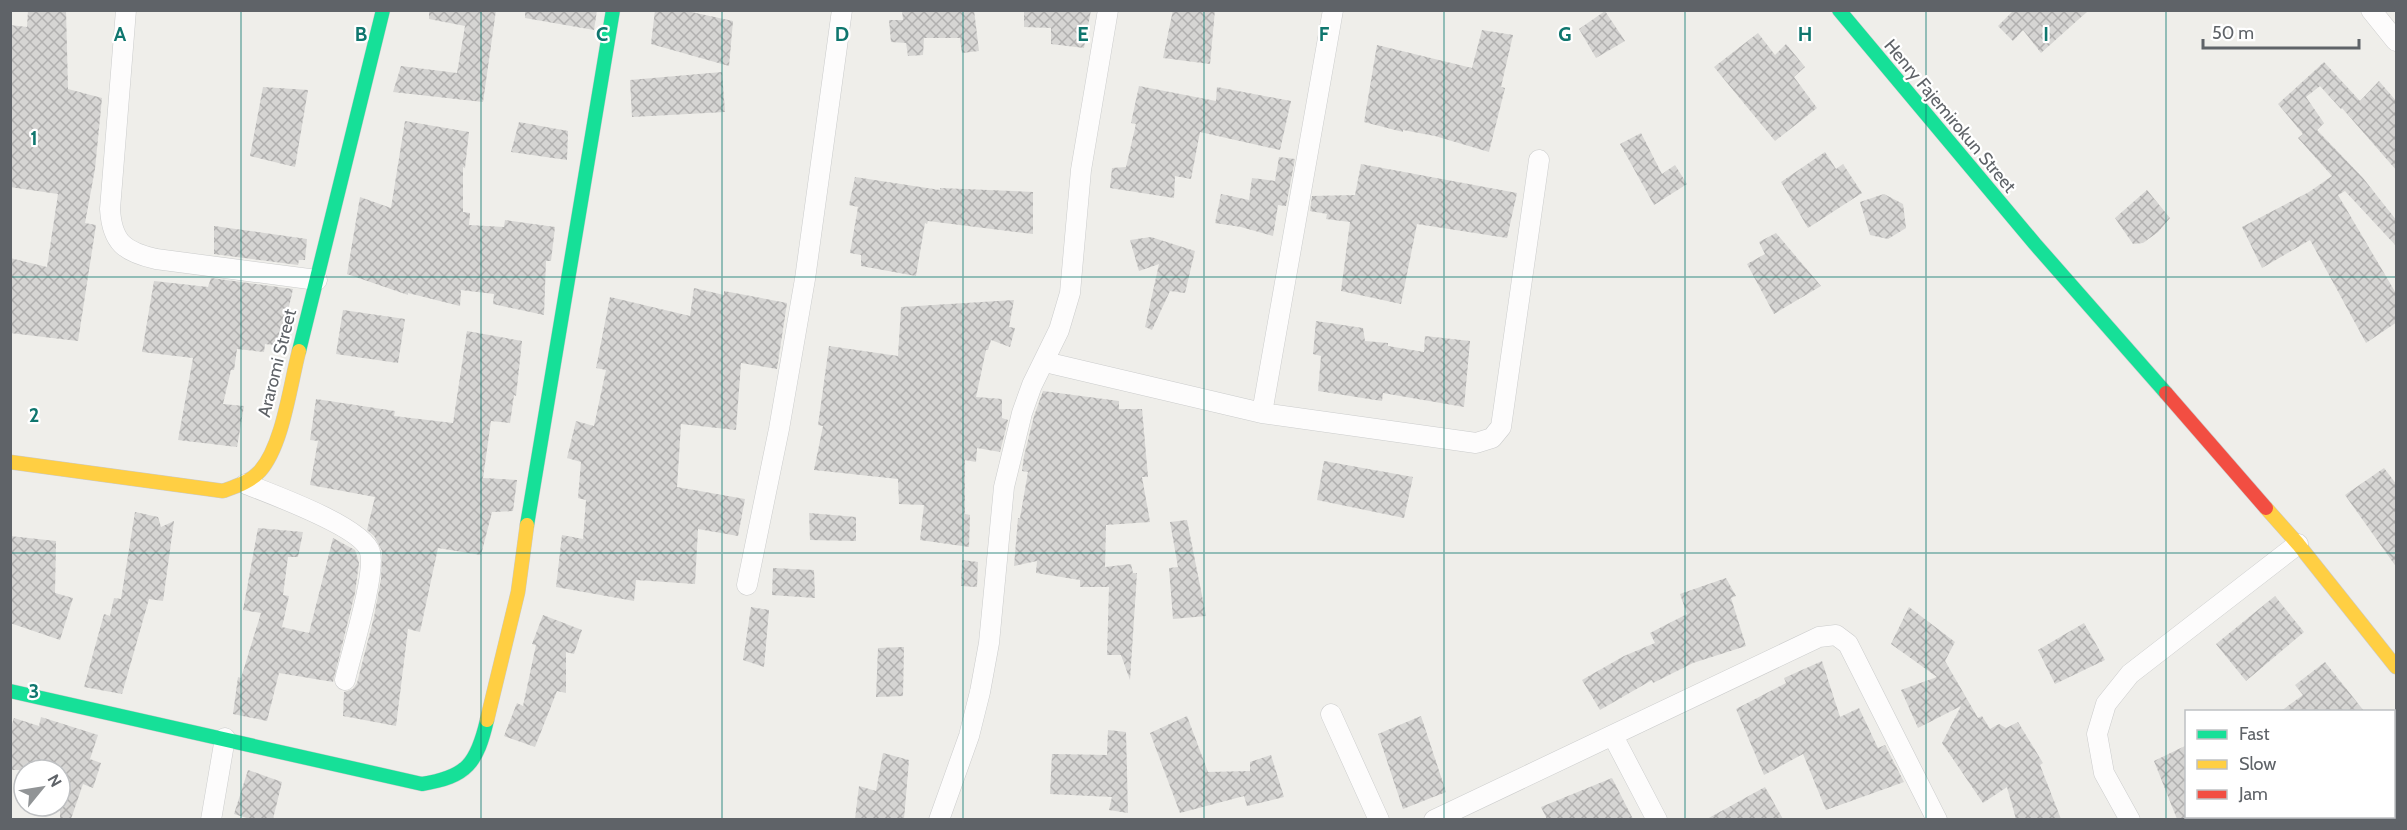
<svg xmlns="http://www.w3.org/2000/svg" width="2407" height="830" viewBox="0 0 2407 830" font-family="Cabin,sans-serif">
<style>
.building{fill:url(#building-cross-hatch)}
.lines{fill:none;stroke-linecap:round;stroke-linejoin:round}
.street-casing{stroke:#cbcccc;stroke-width:21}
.fast-casing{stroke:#cacacb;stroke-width:15}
.slow-casing{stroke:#cacacb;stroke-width:15}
.jam-casing{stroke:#cacacb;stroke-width:15}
.street{stroke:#fdfcfc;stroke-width:20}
.fast{stroke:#16e098;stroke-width:14}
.slow{stroke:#ffcf43;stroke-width:14}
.jam{stroke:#f24e42;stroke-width:14}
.grid{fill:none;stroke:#0f766e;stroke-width:1.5;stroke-opacity:0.55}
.labels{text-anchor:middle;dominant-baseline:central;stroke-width:4.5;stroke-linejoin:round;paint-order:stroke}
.street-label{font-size:18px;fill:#5f6368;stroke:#fff}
.grid-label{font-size:20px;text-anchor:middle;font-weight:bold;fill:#0f766e;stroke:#fff;stroke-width:4.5;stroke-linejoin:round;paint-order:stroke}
</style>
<defs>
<pattern id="building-cross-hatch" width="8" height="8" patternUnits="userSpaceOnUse" patternTransform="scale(1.5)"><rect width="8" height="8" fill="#d6d5d3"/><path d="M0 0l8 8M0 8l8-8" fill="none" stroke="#b1b0af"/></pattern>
</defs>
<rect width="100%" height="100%" fill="#efeeea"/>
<!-- building -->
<path class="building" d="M 28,10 L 66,10 L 68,89 L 102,98 L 95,169 L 85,223 L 96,225 L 78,341 L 10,333 L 10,258 L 47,267 L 58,194 L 10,187 L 10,25 L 27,27 Z
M 429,10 L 496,10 L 483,102 L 393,92 L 401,66 L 457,73 L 465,26 L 429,19 Z
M 525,10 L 597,10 L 594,30 L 525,18 Z
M 655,10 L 682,10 L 733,21 L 729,66 L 651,44 Z
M 902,10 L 974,10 L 979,51 L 962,53 L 960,38 L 924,38 L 923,55 L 908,56 L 906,43 L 891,42 L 889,20 L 903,20 Z
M 1024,10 L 1091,10 L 1084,48 L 1051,44 L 1051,28 L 1024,27 Z
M 1173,10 L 1215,10 L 1210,64 L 1163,58 Z
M 2014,10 L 2089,10 L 2041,53 L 2023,30 L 2013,41 L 1998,26 Z
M 1605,11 L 1625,41 L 1596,58 L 1579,29 Z
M 1482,30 L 1513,35 L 1501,87 L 1505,88 L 1489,152 L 1435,136 L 1403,130 L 1403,132 L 1364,122 L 1377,45 L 1472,68 Z
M 1758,33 L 1775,55 L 1786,44 L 1805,67 L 1794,77 L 1817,108 L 1775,141 L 1714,67 Z
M 2324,62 L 2360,101 L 2379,81 L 2397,102 L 2397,171 L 2342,108 L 2341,109 L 2320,86 L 2306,97 L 2324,123 L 2317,130 L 2363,178 L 2397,221 L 2397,247 L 2345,191 L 2338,195 L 2397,295 L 2397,322 L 2366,343 L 2310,240 L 2262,268 L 2242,227 L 2309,192 L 2332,176 L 2298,138 L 2303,134 L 2278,104 Z
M 722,72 L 725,112 L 632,117 L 630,80 Z
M 1139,86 L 1216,101 L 1217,87 L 1291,101 L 1280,150 L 1200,132 L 1191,179 L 1175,176 L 1174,198 L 1110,188 L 1112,168 L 1126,167 L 1136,124 L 1131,123 Z
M 263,87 L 308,90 L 295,167 L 250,156 Z
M 405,121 L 469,132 L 465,168 L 463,167 L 463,212 L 470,213 L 469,225 L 504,227 L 505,220 L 555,227 L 551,261 L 546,261 L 544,315 L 493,304 L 494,294 L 461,290 L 460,306 L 408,293 L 408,295 L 347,274 L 360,197 L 391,208 Z
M 519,122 L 568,131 L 567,160 L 511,152 Z
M 1641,133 L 1662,174 L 1675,165 L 1687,184 L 1654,205 L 1620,144 Z
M 1825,152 L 1836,169 L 1843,164 L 1862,193 L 1808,228 L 1781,182 Z
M 1279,157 L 1295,159 L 1286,206 L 1278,205 L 1273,236 L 1241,227 L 1215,223 L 1221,194 L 1249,200 L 1252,178 L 1275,181 Z
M 1361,164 L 1517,193 L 1507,238 L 1417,224 L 1401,304 L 1341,291 L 1350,222 L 1326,219 L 1327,214 L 1310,211 L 1312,196 L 1355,195 Z
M 855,177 L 940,190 L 940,188 L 1033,192 L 1033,234 L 928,221 L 927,224 L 925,223 L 916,276 L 861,266 L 861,255 L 850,253 L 858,207 L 849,205 Z
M 2147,190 L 2170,218 L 2158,232 L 2143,243 L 2133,244 L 2115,218 Z
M 1884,194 L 1903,204 L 1906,228 L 1888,239 L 1870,235 L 1860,202 Z
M 214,226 L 307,239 L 305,260 L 299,260 L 298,265 L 214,254 Z
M 1776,233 L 1821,286 L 1774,314 L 1747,264 L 1765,254 L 1759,242 Z
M 1151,237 L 1195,251 L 1185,293 L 1170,291 L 1152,330 L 1145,327 L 1159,264 L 1139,271 L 1130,240 Z
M 211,278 L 293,289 L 280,346 L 265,344 L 264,352 L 237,349 L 234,370 L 231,370 L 223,404 L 244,406 L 237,447 L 178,440 L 193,358 L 142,352 L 154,281 L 208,287 Z
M 694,288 L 724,295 L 724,291 L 787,303 L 777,369 L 741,363 L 736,430 L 681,424 L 677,487 L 745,499 L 738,536 L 698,529 L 695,584 L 636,580 L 634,601 L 556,587 L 562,535 L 583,539 L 586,500 L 578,498 L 581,462 L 567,458 L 576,421 L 594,426 L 606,370 L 596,368 L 610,297 L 690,316 Z
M 1014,300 L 1009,327 L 1015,328 L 1010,347 L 991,340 L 988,350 L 986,350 L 976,397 L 1002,399 L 1002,418 L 1008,420 L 1000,452 L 977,448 L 976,462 L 965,460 L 965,514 L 970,515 L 969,547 L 920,540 L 924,505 L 899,504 L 898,479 L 814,470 L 823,426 L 818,425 L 829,346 L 898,356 L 901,307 Z
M 343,310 L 405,319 L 398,363 L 336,354 Z
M 1316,321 L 1363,328 L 1365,341 L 1388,343 L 1388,346 L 1424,352 L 1425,336 L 1470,341 L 1464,407 L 1383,393 L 1382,401 L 1318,391 L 1321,356 L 1313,354 Z
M 467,331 L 522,341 L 516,396 L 514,395 L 510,423 L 491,421 L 483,478 L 517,480 L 513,511 L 492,512 L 481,555 L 438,548 L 420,632 L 408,629 L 396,726 L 343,716 L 344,692 L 353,689 L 357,683 L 374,617 L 381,579 L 382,551 L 374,536 L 367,530 L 375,497 L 310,485 L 318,441 L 310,440 L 316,399 L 395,411 L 394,416 L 453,423 Z
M 1043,391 L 1119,401 L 1119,409 L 1142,409 L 1148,477 L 1142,477 L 1150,522 L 1106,525 L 1105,567 L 1131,564 L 1133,573 L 1137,573 L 1130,680 L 1121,655 L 1107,655 L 1109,587 L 1080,587 L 1080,580 L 1036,573 L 1037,561 L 1014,566 L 1018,518 L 1020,518 L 1028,472 L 1022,471 L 1024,456 L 1034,416 Z
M 1324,461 L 1413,477 L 1404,518 L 1317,500 Z
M 2384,468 L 2397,485 L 2397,568 L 2345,495 Z
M 135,512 L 158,517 L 161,527 L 174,521 L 163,601 L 149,599 L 122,694 L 84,687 L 104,614 L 110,616 L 114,598 L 121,599 Z
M 809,513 L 856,517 L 856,541 L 810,540 Z
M 1187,520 L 1206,616 L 1173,619 L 1169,568 L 1178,567 L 1170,522 Z
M 258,528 L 303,532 L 298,557 L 288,557 L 283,595 L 289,596 L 282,627 L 309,633 L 333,538 L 355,550 L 359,563 L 355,593 L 333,682 L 279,673 L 267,721 L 233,714 L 238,677 L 241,678 L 261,613 L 243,610 Z
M 10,536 L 56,541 L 55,593 L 73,598 L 60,640 L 10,623 Z
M 962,560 L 978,562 L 977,587 L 961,586 Z
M 773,568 L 814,570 L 815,598 L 772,595 Z
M 1726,578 L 1736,596 L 1731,598 L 1746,646 L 1693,663 L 1653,683 L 1652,680 L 1600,710 L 1582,680 L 1624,656 L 1655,643 L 1650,633 L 1687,614 L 1680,594 Z
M 2275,596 L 2304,632 L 2246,681 L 2216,644 Z
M 751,607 L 769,610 L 764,667 L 743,660 Z
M 1909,607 L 1955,642 L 1945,661 L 1978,718 L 1982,716 L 1990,729 L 1999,724 L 2006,728 L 2018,722 L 2043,763 L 2040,765 L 2061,819 L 2016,819 L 2007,787 L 1983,803 L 1942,743 L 1961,706 L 1918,728 L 1901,690 L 1937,677 L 1891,644 Z
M 543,615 L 582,630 L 574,654 L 566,652 L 566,693 L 557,691 L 535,747 L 504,736 L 517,703 L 523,706 L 536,645 L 532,644 Z
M 2084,623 L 2105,660 L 2055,684 L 2038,650 Z
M 904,647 L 903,696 L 876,697 L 878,648 Z
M 1822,661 L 1840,717 L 1859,708 L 1878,748 L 1885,745 L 1904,782 L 1826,810 L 1803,754 L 1764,775 L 1736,709 L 1786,683 L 1784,678 Z
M 2325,662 L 2364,711 L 2281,711 L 2303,695 L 2295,685 Z
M 1187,716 L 1208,772 L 1250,771 L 1250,762 L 1271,755 L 1284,797 L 1247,806 L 1244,796 L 1180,813 L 1150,733 Z
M 1421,716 L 1446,792 L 1403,809 L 1378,734 Z
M 41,717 L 98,735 L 90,759 L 101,763 L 93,788 L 83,784 L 71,819 L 60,819 L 60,770 L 10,770 L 10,730 L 14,718 L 39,726 Z
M 1108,730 L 1126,732 L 1128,813 L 1109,810 L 1112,797 L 1050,794 L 1052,754 L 1107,755 Z
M 2187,745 L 2187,819 L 2177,819 L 2154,761 Z
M 883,753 L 909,760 L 904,819 L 855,819 L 859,786 L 876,791 Z
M 248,770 L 282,782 L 273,819 L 250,819 L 234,814 Z
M 1612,778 L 1633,819 L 1547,819 L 1541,807 Z
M 1765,787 L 1783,819 L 1707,819 Z"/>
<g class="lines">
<defs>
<path id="street" d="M 126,10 L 110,209 C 112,243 125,252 156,259 L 317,280
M 2371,10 L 2396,41
M 1045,362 L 1262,413 L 1333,10
M 1262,413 L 1476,443 L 1492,438 L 1501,427 L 1539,160
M 246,484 C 271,494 363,527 370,552 C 376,575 351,653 345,680
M 747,585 L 779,429 L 805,279 L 842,10
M 1331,714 L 1379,820
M 1613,736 L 1657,820
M 211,820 L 225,738
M 939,820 L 969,736 L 980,692 L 989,643 L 1004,487 L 1022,413 L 1032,385 L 1059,330 L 1070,293 L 1081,170 L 1108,10
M 1434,820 L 1819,637 L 1836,635 L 1848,644 L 1937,820
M 2130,820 L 2104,773 L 2097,734 L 2106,704 L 2130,674 L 2298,544"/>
<path id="fast" d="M 1839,10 L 2035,244 L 2166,393
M 299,351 L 383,10
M 527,525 L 613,10
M 10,691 L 422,784 C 467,777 477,763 487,720"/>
<path id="slow" d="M 10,462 L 223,491 C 237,486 250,482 260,471 C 283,445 290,385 299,351
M 2266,508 L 2298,544 L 2396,667
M 487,720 L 518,592 L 527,525"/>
<path id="jam" d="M 2166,393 L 2266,508"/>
</defs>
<!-- street casing -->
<use href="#street" class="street-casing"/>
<!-- fast casing -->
<use href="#fast" class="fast-casing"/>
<!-- slow casing -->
<use href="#slow" class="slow-casing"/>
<!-- jam casing -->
<use href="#jam" class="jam-casing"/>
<!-- street -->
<use href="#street" class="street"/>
<!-- fast -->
<use href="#fast" class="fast"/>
<!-- slow -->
<use href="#slow" class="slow"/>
<!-- jam -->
<use href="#jam" class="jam"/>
</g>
<!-- grid -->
<path class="grid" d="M 241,10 L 241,820M 481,10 L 481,820M 722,10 L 722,820M 963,10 L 963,820M 1204,10 L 1204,820M 1444,10 L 1444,820M 1685,10 L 1685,820M 1926,10 L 1926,820M 2166,10 L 2166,820M 10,277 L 2396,277M 10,553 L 2396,553"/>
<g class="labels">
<!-- street labels -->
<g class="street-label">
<text transform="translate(1950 116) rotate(50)">Henry Fajemirokun Street</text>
<text transform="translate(277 363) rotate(-76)">Araromi Street</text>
</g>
</g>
<g class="grid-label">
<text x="120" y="41">A</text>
<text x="361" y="41">B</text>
<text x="602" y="41">C</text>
<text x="842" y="41">D</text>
<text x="1083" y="41">E</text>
<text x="1324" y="41">F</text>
<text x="1565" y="41">G</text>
<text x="1805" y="41">H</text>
<text x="2046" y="41">I</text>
<text x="34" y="145">1</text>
<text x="34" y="422">2</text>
<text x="34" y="698">3</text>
</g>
<!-- border -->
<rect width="2407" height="830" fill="none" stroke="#5f6368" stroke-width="24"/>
<!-- legend -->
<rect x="2185" y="710" width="210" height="108" fill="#ffffff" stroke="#bfc1c3" stroke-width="1.5"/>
<rect x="2197" y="730" width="30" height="9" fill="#16e098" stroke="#bfc1c3" stroke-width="1.5"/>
<text x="2239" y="740" font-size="18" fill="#5f6368">Fast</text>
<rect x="2197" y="760" width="30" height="9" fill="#ffcf43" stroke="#bfc1c3" stroke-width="1.5"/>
<text x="2239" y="770" font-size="18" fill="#5f6368">Slow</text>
<rect x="2197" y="790" width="30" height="9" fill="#f24e42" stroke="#bfc1c3" stroke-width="1.5"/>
<text x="2239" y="800" font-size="18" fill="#5f6368">Jam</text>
<!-- north arrow -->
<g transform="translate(42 788) rotate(60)"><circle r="28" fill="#ffffff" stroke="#bfc1c3" stroke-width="1.5"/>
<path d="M0-4.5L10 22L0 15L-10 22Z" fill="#919496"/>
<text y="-9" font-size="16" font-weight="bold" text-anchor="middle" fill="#5f6368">N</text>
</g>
<!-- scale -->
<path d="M2203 39v9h156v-9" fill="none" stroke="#5f6368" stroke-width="3"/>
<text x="2212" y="39" font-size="18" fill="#5f6368" stroke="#ffffff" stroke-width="4.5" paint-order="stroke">50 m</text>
</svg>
